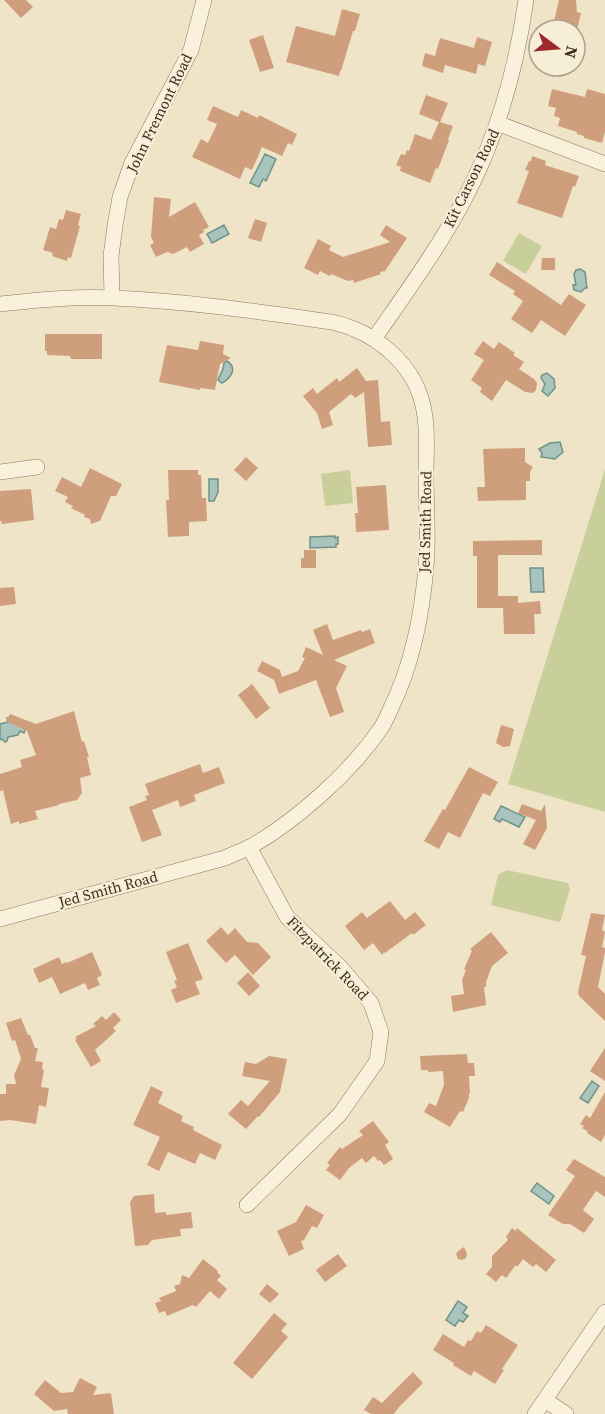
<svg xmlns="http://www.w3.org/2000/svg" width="605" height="1414" viewBox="0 0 605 1414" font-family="'Source Serif 4',serif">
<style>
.green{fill:#c9cf9b}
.water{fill:#a9c4bc;stroke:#6f938a;stroke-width:1.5}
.building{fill:#cf9f7d}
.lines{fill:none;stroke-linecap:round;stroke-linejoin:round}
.minor-casing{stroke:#8d765c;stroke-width:16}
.minor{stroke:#faf1dc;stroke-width:15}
.labels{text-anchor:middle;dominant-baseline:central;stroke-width:4.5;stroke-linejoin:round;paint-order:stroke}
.street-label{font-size:15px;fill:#3d2e20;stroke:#f7eed8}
</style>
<rect width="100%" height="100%" fill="#f0e4c8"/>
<!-- green -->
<path class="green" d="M 519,233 L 542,246 L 526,274 L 503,261 Z
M 605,469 L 605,812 L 508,784 Z
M 350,470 L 353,503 L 325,506 L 321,474 Z
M 507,870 L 568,883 L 570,889 L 561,919 L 559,922 L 491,905 L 498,875 Z"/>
<!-- water -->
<path class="water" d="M 265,154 L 276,159 L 266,181 L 263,179 L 259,187 L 250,183 Z
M 224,225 L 229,234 L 212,243 L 207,234 Z
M 580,269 L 585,272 L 587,288 L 585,288 L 581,292 L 574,290 L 573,285 L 576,285 L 574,274 L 576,270 Z
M 227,361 C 238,368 231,378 222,383 L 218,380 C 220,373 224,372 224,363 Z
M 547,373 L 554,379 L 555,388 L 548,396 L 542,391 L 545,384 L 541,378 L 542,375 Z
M 560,442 L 563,452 L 555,459 L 541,457 L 542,453 L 539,449 L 550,443 Z
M 209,479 L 218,479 L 218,492 L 214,501 L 209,501 Z
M 335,536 L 335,538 L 338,537 L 338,544 L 336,544 L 336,547 L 310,548 L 310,537 Z
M 530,568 L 543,568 L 544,592 L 531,592 Z
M 12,717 L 25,729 L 24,733 L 20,731 L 18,735 L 8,737 L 7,741 L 5,742 L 2,739 L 0,740 L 0,724 L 8,722 L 7,718 Z
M 501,806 L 525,817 L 519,827 L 502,819 L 500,822 L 494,819 Z
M 592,1081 L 599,1086 L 588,1103 L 580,1098 Z
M 537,1183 L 554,1196 L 549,1204 L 531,1191 Z
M 458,1301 L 467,1307 L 463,1313 L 468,1316 L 463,1322 L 459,1320 L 455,1326 L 446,1320 Z"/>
<!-- building -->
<path class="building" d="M 4,0 L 26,0 L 33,7 L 21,18 Z
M 559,0 L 576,0 L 577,12 L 581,13 L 577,30 L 552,30 Z
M 342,9 L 360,14 L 355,31 L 353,31 L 341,71 L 340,71 L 339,76 L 286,62 L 296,26 L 335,36 Z
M 263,35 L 274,68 L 260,72 L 249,40 Z
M 477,37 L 492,42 L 485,66 L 478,64 L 476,74 L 445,65 L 443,73 L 422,66 L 425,53 L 435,56 L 440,38 L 474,48 Z
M 552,89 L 585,97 L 587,89 L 605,94 L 605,132 L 602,143 L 584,138 L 584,136 L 577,134 L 577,132 L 558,126 L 560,118 L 554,116 L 556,108 L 548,106 Z
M 426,95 L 448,103 L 440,122 L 453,126 L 448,139 L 449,140 L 438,169 L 436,168 L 430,183 L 400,171 L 401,167 L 396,165 L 401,154 L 405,155 L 407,150 L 409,151 L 415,134 L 431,140 L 439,122 L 419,114 Z
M 213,106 L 238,117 L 241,110 L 258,118 L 259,115 L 297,134 L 292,145 L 288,143 L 282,156 L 262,147 L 252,170 L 245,167 L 240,179 L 192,157 L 201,139 L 208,143 L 217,124 L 207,120 Z
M 532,156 L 546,161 L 545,165 L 579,176 L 575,187 L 573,186 L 562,218 L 517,203 L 529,171 L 525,170 L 529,161 L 531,161 Z
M 154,197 L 171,199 L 169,217 L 195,202 L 209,227 L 203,230 L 204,232 L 199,235 L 204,244 L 190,252 L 187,247 L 173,254 L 167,252 L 156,257 L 150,245 L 154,243 L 151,237 Z
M 66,210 L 81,214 L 78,225 L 80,226 L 71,258 L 68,257 L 67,261 L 52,256 L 53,253 L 43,250 L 50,227 L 56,229 L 59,219 L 63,220 Z
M 255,219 L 267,223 L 261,242 L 248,238 Z
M 386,225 L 407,238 L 385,271 L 380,272 L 381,274 L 354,283 L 353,280 L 348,281 L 331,274 L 330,276 L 320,271 L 318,275 L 304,268 L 318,239 L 331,246 L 329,250 L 343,257 L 390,242 L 380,235 Z
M 542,258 L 555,258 L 555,270 L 541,270 Z
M 497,262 L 561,305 L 569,294 L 586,305 L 565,336 L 541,320 L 532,333 L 511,319 L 523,301 L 513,294 L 515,291 L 489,275 Z
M 45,334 L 102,334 L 102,359 L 71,359 L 70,356 L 47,355 L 47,351 L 45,351 Z
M 200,341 L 224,345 L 223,354 L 231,358 L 220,364 L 215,390 L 200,388 L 200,390 L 159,382 L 167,345 L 198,350 Z
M 483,341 L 494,349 L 499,342 L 515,353 L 513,355 L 524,362 L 519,369 L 534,379 L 537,383 L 536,390 L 533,393 L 525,392 L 506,380 L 492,401 L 480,392 L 482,388 L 471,380 L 484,360 L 474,354 Z
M 357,368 L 366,381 L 378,380 L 381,422 L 390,421 L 392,445 L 368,447 L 364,392 L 355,398 L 351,394 L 329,412 L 333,425 L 322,429 L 317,413 L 303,396 L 313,388 L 317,394 L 337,378 L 339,382 Z
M 525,448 L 525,462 L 533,467 L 530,472 L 530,481 L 526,481 L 526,500 L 478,501 L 477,487 L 485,487 L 483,449 Z
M 246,457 L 258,468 L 246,481 L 234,470 Z
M 90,468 L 122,484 L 116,496 L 111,496 L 100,521 L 91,524 L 90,519 L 84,517 L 85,515 L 71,508 L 73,506 L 65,502 L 68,497 L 55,491 L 62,477 L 81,487 Z
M 168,470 L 198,470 L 198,475 L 201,475 L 202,498 L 206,498 L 207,521 L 189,522 L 189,536 L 168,537 L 166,500 L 169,500 Z
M 386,485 L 389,530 L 356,532 L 355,513 L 358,513 L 356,487 Z
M 31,489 L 34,520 L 2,524 L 1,521 L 0,521 L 0,491 Z
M 542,540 L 542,555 L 498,555 L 498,596 L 518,596 L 518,603 L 540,601 L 541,614 L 534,614 L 535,634 L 504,634 L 503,608 L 477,608 L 477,556 L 473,556 L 473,541 Z
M 304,550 L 316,550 L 316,568 L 301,568 L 301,558 L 304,558 Z
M 14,587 L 16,604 L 0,606 L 0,588 Z
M 327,624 L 333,640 L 361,630 L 362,632 L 370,629 L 375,643 L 334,660 L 347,666 L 336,688 L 344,712 L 330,717 L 316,680 L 279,694 L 274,680 L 257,671 L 262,661 L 280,670 L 282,677 L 298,671 L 305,658 L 302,657 L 306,647 L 323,655 L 313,630 Z
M 252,684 L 270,708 L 256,719 L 238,695 Z
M 74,711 L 82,742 L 84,741 L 89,757 L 87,757 L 91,775 L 80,778 L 82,793 L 77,800 L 59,804 L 59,805 L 35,811 L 38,819 L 19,824 L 19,821 L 11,824 L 3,790 L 0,791 L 0,774 L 22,767 L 20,760 L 36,755 L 27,731 L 6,721 L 10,714 L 36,724 Z
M 501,725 L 514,729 L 510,746 L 503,747 L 496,743 Z
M 200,764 L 203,773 L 219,767 L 225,783 L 194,795 L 196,801 L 180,807 L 178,800 L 152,810 L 162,835 L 142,842 L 129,807 L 147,800 L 145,796 L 149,795 L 145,784 Z
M 469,767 L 498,782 L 490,796 L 483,793 L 460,838 L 448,832 L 439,849 L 424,841 L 443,809 L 445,810 Z
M 522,804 L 541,811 L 540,813 L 545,804 L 547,828 L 535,850 L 523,844 L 536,820 L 518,813 Z
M 390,901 L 405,920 L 415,912 L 426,925 L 413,935 L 412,933 L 385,953 L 384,952 L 382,955 L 373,943 L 364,950 L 345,926 L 362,912 L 367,918 Z
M 591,913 L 605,915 L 602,930 L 605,932 L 602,947 L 605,948 L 605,952 L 598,987 L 605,994 L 605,1021 L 579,996 L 578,992 L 586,956 L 581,955 Z
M 221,927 L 228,935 L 235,928 L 247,942 L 258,943 L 271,957 L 253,975 L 235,955 L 226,963 L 206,941 Z
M 491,932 L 508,953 L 492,966 L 486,982 L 486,987 L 484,987 L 486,1005 L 453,1012 L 451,996 L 464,994 L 462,980 L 466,970 L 464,969 L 472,951 L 470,949 Z
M 188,943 L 203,979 L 195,982 L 200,994 L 176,1003 L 171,990 L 177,987 L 174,981 L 177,980 L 166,952 Z
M 92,952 L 102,975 L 97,978 L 100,985 L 88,990 L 85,983 L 60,994 L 52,977 L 39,983 L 33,969 L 59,957 L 62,964 L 66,962 L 67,963 Z
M 248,972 L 260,986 L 249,996 L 237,983 Z
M 114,1012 L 121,1020 L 113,1028 L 116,1031 L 95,1050 L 101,1061 L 91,1067 L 75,1040 L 77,1039 L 75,1037 L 96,1026 L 93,1024 L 102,1016 L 106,1020 Z
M 21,1018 L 28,1035 L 30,1035 L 35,1048 L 38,1048 L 35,1061 L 43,1062 L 42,1069 L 44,1070 L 41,1087 L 49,1088 L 46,1107 L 39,1105 L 36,1124 L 10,1120 L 0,1121 L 0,1094 L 6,1094 L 6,1084 L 16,1084 L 14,1075 L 21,1059 L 15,1040 L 12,1041 L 6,1023 Z
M 605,1048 L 605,1081 L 590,1071 Z
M 467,1054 L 468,1063 L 474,1063 L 475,1076 L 469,1076 L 470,1093 L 469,1093 L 469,1098 L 463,1112 L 460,1111 L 450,1127 L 424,1112 L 429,1103 L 436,1106 L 444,1085 L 443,1071 L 428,1072 L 428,1070 L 421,1070 L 420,1056 Z
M 269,1056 L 287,1059 L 280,1092 L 259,1117 L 258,1116 L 246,1129 L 228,1114 L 241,1100 L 248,1106 L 270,1081 L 242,1076 L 245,1062 L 256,1064 Z
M 151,1086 L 163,1092 L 158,1103 L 183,1116 L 181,1121 L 194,1127 L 193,1130 L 222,1145 L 215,1160 L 200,1153 L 195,1164 L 168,1152 L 159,1171 L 147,1165 L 160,1137 L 133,1125 Z
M 605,1092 L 605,1135 L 601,1142 L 587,1133 L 587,1131 L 582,1128 L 584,1126 L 580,1124 L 586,1115 L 590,1118 Z
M 373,1121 L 389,1142 L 385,1145 L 393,1159 L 384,1165 L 380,1160 L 378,1161 L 374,1156 L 366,1163 L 362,1158 L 349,1168 L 340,1180 L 326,1170 L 330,1165 L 327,1163 L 340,1147 L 342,1149 L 363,1135 L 359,1131 Z
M 574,1159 L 605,1177 L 605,1197 L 596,1191 L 583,1210 L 594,1219 L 584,1233 L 570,1224 L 563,1224 L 548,1215 L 575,1176 L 566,1170 Z
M 154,1194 L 155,1213 L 166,1212 L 166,1215 L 191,1212 L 193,1228 L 180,1229 L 181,1236 L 152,1240 L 148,1245 L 135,1246 L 130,1202 L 134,1196 Z
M 306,1205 L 324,1215 L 317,1228 L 312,1226 L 304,1240 L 301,1241 L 304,1249 L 289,1256 L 277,1231 L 296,1222 Z
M 512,1228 L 516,1231 L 517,1228 L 556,1260 L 546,1272 L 536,1264 L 533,1267 L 523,1259 L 518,1266 L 515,1266 L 506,1278 L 502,1275 L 496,1282 L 486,1274 L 492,1267 L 492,1256 L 508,1240 L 506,1237 Z
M 464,1247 L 467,1254 L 466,1258 L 462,1260 L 458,1259 L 456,1254 L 458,1251 Z
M 338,1254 L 347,1266 L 325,1282 L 316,1270 Z
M 203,1259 L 218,1271 L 217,1272 L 221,1276 L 217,1280 L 227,1289 L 219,1299 L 210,1291 L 196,1307 L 193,1305 L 167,1316 L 165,1311 L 159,1313 L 155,1303 L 161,1301 L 159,1298 L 176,1291 L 174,1286 L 180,1284 L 182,1275 L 189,1278 Z
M 267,1284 L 279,1294 L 270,1303 L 259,1294 Z
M 274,1313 L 287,1324 L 281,1331 L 288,1337 L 252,1379 L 233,1363 Z
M 486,1325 L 518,1345 L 502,1369 L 504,1370 L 495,1384 L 474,1371 L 471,1376 L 453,1365 L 454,1363 L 433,1350 L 443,1334 L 464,1347 L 468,1340 L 471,1341 L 477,1331 L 481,1333 Z
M 413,1372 L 423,1383 L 399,1407 L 394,1414 L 371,1414 L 364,1410 L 373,1397 L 382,1403 Z
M 80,1378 L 97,1387 L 93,1395 L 111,1393 L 114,1414 L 68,1414 L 67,1409 L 54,1411 L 34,1394 L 45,1380 L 61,1393 L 73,1392 Z"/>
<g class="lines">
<defs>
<path id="minor" d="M 497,123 L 605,164
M 112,297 L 111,256 L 115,226 L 120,197 L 132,163 L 191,50 L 204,0
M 0,304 C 37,300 77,296 114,298 C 187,301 260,312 332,322 C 340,324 347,326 354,329 C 382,340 410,365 420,395 C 429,421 426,449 426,476 C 426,506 429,537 426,567 C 422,615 412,665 391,708 C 388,715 385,722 381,728 C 351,772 296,821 250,847 C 242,851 233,854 225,858 L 0,919
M 374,339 C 405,294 438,249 464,200 C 497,138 516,70 526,0
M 0,472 L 37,467
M 247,1205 L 340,1114 L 377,1061 L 381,1032 L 371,1003 L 340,967 L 287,917 L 249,847
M 545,1400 L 566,1414
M 535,1414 L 605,1312"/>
</defs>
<!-- minor casing -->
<use href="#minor" class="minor-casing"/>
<!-- minor -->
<use href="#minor" class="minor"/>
</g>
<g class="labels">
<!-- street labels -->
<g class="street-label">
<text transform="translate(159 113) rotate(-64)">John Fremont Road</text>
<text transform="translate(471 178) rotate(-64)">Kit Carson Road</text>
<text transform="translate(425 522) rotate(-89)">Jed Smith Road</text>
<text transform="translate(108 889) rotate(-15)">Jed Smith Road</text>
<text transform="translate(328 958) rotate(46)">Fitzpatrick Road</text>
</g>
</g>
<!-- north arrow -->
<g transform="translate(557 48) rotate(106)"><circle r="28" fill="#f7eed8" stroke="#ada18e" stroke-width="1.5"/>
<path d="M0-4.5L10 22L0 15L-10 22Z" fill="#9e2a2b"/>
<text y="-9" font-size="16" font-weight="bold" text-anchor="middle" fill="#3d2e20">N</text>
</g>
</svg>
